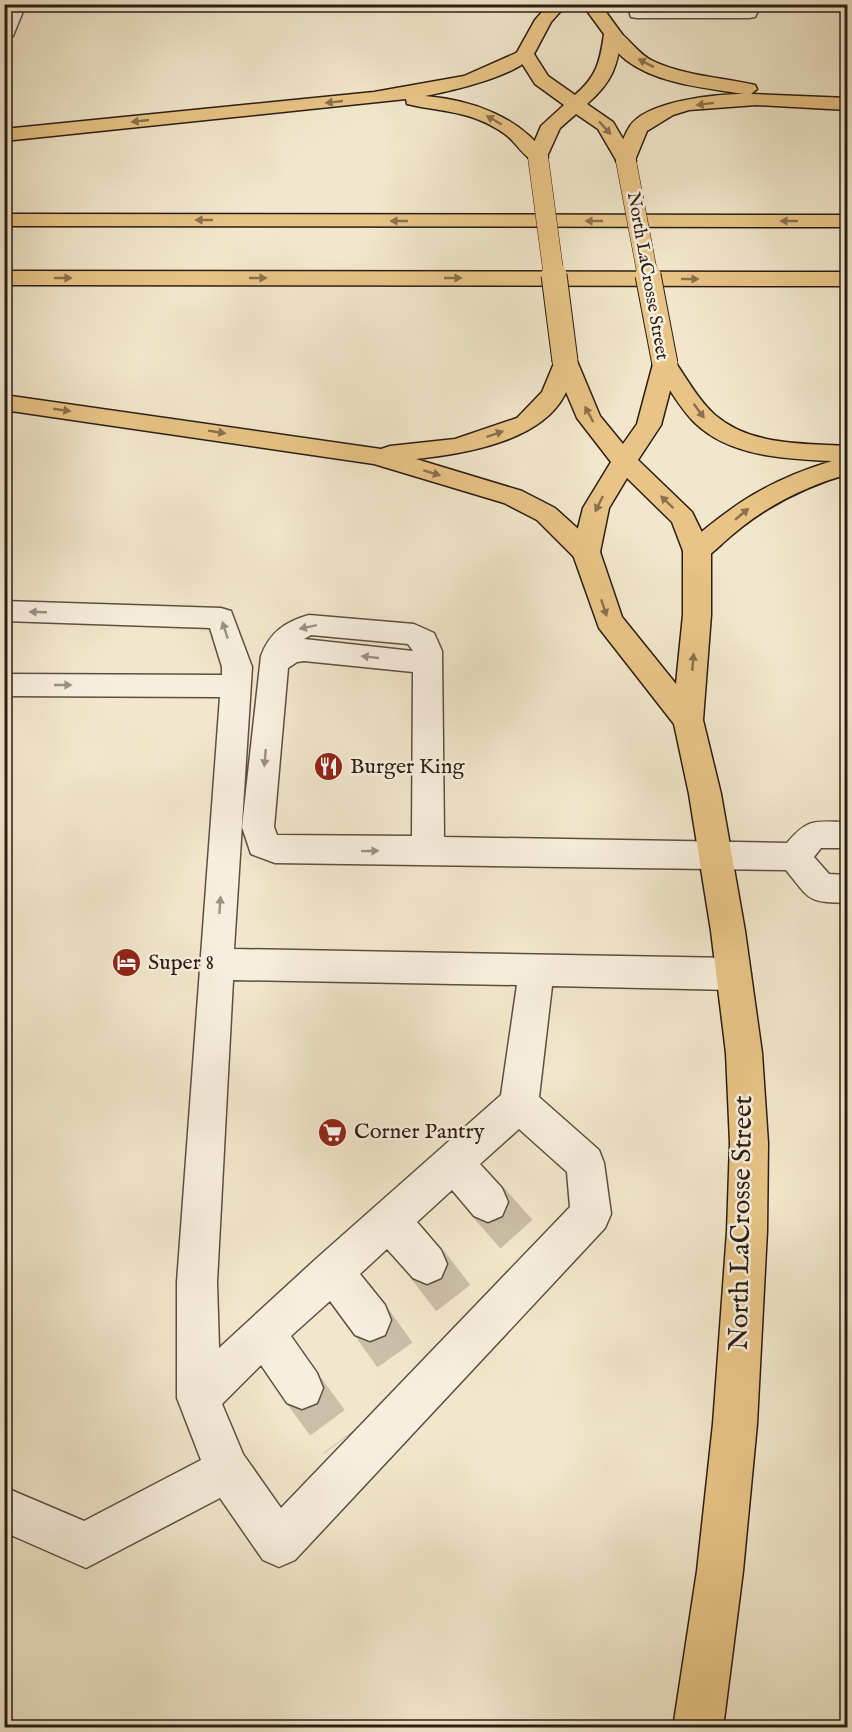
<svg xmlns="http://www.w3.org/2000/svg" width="852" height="1732" viewBox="0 0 852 1732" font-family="'IM FELL English',serif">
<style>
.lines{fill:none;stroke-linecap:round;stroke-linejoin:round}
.minor-tunnel{stroke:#cabfa7;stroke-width:43;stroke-dasharray:43 22;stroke-linecap:butt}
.minor-casing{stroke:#5c5041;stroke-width:3}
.major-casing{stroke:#2a1e13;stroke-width:3}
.highway-casing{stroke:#2a1e13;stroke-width:3}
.minor{fill:#f7efde;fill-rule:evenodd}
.major{fill:#e9c486;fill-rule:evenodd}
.highway{fill:#e9c486;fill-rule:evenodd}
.major-bridge-far1-casing{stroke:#2a1e13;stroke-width:21;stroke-linecap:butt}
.major-bridge-casing{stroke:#2a1e13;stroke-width:27;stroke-linecap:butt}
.major-bridge-far1{stroke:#e9c486;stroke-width:20}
.major-bridge{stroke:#e9c486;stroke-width:25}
.oneway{fill:#8a714c}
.oneway2{fill:#9b9183}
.labels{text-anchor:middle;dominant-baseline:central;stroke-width:5;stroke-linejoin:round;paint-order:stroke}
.far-street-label{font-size:18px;fill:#2a1e13;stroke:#f7efde}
.poi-label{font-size:22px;fill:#2a1e13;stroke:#f7efde;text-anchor:start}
.near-street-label{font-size:27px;fill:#2a1e13;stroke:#f7efde}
</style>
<rect width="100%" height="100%" fill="#f2e7cc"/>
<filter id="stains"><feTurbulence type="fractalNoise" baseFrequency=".00333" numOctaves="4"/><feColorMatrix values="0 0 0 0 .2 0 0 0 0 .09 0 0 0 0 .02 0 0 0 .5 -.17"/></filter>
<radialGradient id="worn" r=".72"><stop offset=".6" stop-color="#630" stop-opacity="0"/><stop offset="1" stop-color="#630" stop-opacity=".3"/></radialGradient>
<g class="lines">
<!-- minor-tunnel -->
<path class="minor-tunnel" d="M 488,1202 L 528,1247
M 427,1264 L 464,1312
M 370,1320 L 407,1372
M 302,1388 L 341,1441"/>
<defs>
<path id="minor" d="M 9,4 L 26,4 L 13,36 L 4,41 L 4,15 Z
M 627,4 L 644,4 L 644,8 L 671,8 L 671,4 L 688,4 L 688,8 L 749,8 L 755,9 L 757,13 L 755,17 L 749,18 L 637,18 L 631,17 Z
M 4,601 L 221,608 L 231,611 L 252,667 L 234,949 L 733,958 L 745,963 L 751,974 L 745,985 L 733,990 L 552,986 L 539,1097 L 599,1150 L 604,1163 L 611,1214 L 605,1228 L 295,1560 L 279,1567 L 263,1560 L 220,1498 L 86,1568 L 4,1532 L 4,1487 L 84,1521 L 201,1460 L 177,1398 L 177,1282 L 220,697 L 4,696 L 4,674 L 222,675 L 222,667 L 210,628 L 4,621 ZM 233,980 L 517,985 L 501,1095 L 318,1257 L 219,1348 L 217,1282 ZM 519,1129 L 567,1172 L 570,1207 L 281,1508 L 243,1454 L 222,1404 L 261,1365 L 287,1403 L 302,1409 L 317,1403 L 323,1388 L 317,1373 L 291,1336 L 330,1301 L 355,1335 L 370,1341 L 385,1335 L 391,1320 L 385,1305 L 360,1274 L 387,1249 L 413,1278 L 427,1284 L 441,1278 L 447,1264 L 441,1250 L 417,1222 L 452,1190 L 474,1216 L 488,1222 L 502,1216 L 508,1202 L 502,1188 L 480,1164 Z
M 309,615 L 414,624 L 434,633 L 442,651 L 444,837 L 787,843 C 809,817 815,822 848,822 L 848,848 L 821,848 L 814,857 L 829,874 L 848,875 L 848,903 C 807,902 811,901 786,870 L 275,863 L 251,854 L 242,827 L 261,656 C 270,632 285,622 309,615 ZM 311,635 L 408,644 L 413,651 L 304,639 ZM 304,661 L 413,672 L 412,836 L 277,835 L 274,827 L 288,668 L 297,662 Z"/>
<path id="major" d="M 549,4 L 567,4 L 551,22 L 534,54 L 548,76 L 575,95 C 597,76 600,62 604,34 L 582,4 L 600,4 L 622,34 C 617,67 613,81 587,104 L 613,122 L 636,161 L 633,165 L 619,165 L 598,129 L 576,114 L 560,128 L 545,161 L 531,161 L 528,157 L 541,126 L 564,105 L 535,84 L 516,54 L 535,20 Z
M 565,354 L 573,356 L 577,361 L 600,416 L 623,444 L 637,424 L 653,364 L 657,359 L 665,357 L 673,359 L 677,364 L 661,425 L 638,460 L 692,512 L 711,551 L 711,615 L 703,720 L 721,794 L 745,931 L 762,1053 L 768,1143 L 767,1231 L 757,1424 L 743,1571 L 723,1728 L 673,1728 L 697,1571 L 713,1424 L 727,1231 L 730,1143 L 726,1053 L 711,931 L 689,794 L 674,724 L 599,628 L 572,552 L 583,508 L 611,462 L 577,418 L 553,361 L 557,356 ZM 627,478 L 672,522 L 683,551 L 683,615 L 676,684 L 622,617 L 600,552 L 609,508 Z"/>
<path id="highway" d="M 613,29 C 625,32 637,54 653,61 C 685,76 720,77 755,85 L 757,89 L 751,94 L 848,98 L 848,110 L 756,105 L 689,110 L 673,115 L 647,131 L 633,165 L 619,165 L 616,161 C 620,150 623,136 630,126 C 647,101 715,94 744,94 C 706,88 657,84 626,60 C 617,53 610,43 604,34 L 607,30 Z
M 525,49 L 531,50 L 534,54 C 518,76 451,91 425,96 C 473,100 520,117 548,157 L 545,161 C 527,166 519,144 505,134 C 471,110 445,113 407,104 L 406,99 L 4,141 L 4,129 L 374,92 L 464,76 Z
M 4,214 L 848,215 L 848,227 L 4,226 Z
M 4,271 L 848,272 L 848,286 L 4,285 Z
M 565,354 L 573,356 L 577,361 C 573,372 570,386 564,396 C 539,442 463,454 416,459 L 522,491 L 555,508 L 596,545 L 600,552 L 596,559 L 586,561 L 576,559 L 537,520 L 504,503 L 374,464 L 4,410 L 4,395 L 381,449 L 390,446 L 455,439 L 517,418 L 542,392 L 557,356 Z
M 665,357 L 673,359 C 686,377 698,400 715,415 C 751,446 803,443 848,446 L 848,474 C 800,488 760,509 723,543 C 711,554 704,562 687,558 L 683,551 L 687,544 C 736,502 770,480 832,461 C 787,459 731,457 696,424 C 679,408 667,384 653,364 L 657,359 Z"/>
</defs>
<!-- minor casing -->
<use href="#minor" class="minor-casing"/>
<!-- major casing -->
<use href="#major" class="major-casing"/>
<!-- highway casing -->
<use href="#highway" class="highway-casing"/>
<!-- minor -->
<use href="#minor" class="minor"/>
<!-- major -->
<use href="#major" class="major"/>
<!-- highway -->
<use href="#highway" class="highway"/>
<defs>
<path id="major-bridge-far1" d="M 538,157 L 554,277
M 626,161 L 648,277"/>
<path id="major-bridge" d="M 554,275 L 565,361
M 648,275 L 665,364"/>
</defs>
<!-- major-bridge-far1 casing -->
<use href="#major-bridge-far1" class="major-bridge-far1-casing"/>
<!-- major-bridge casing -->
<use href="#major-bridge" class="major-bridge-casing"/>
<!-- major-bridge-far1 -->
<use href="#major-bridge-far1" class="major-bridge-far1"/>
<!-- major-bridge -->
<use href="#major-bridge" class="major-bridge"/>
</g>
<!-- one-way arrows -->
<defs><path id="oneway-solid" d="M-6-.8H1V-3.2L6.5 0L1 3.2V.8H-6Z" transform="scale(1.5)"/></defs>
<g class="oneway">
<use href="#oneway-solid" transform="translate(646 63) rotate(-153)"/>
<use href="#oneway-solid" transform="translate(334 102) rotate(174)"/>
<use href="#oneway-solid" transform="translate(705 104) rotate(173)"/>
<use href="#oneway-solid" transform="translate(494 120) rotate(-150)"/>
<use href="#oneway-solid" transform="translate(140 121) rotate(174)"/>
<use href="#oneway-solid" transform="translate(605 128) rotate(48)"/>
<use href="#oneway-solid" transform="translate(204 220) rotate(-180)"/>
<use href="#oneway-solid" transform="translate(399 221) rotate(-180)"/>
<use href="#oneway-solid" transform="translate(594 221) rotate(180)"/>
<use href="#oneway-solid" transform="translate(789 221) rotate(-180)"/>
<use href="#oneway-solid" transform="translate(63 278)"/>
<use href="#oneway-solid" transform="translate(258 278)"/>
<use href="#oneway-solid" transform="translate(453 278)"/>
<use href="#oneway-solid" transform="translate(690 279)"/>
<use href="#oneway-solid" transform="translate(62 410) rotate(8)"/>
<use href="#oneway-solid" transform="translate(699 411) rotate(54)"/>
<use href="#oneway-solid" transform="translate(589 414) rotate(-118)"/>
<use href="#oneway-solid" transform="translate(217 432) rotate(9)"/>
<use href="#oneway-solid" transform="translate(495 434) rotate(-19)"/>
<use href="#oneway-solid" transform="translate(432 473) rotate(17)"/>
<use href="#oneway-solid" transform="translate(667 502) rotate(-136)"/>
<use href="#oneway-solid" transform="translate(599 504) rotate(116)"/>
<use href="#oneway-solid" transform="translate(742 514) rotate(-40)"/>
<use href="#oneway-solid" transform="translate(604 608) rotate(72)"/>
<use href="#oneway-solid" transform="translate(693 662) rotate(-85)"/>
</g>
<g class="oneway2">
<use href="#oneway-solid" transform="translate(38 612) rotate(-178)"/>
<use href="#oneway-solid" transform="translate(308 627) rotate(168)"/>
<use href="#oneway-solid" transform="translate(225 630) rotate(-108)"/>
<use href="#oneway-solid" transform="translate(370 657) rotate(-174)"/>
<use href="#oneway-solid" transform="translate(63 685)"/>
<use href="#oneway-solid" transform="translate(265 758) rotate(95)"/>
<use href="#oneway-solid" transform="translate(370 851) rotate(-1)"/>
<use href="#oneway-solid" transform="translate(220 905) rotate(-86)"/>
</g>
<!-- icons -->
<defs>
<symbol id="restaurant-disc" viewBox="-11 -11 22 22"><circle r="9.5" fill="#8f2418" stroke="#f7efde"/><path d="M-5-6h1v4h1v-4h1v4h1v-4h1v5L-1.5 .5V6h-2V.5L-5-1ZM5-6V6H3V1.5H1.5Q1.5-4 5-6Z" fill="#fff"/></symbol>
<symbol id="hotel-disc" viewBox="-11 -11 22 22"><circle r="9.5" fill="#8f2418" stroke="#f7efde"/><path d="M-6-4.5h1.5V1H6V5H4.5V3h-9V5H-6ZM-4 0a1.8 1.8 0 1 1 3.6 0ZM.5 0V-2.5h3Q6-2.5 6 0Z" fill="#fff"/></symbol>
<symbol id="supermarket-disc" viewBox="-11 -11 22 22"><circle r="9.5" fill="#8f2418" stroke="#f7efde"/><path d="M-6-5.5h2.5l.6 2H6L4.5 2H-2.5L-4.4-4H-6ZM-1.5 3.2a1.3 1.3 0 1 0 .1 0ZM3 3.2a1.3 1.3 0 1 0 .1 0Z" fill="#fff"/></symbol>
</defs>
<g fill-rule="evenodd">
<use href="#restaurant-disc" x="312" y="750" width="33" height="33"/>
<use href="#hotel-disc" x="110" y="946" width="33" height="33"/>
<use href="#supermarket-disc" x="316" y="1116" width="33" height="33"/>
</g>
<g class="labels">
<!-- far-street labels -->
<g class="far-street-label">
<text transform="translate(647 276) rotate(80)">North LaCrosse Street</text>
</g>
<!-- poi labels -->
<g class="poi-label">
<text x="350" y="767">Burger King</text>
<text x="148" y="963">Super 8</text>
<text x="354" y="1132">Corner Pantry</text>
</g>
<!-- near-street labels -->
<g class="near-street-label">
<text transform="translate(742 1223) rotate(-89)">North LaCrosse Street</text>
</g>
</g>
<!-- margin -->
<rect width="852" height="1732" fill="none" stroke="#f2e7cc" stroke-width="24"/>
<rect x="6" y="6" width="840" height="1720" fill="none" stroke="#2a1e13" stroke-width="3"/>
<rect x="12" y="12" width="828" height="1708" fill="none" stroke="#2a1e13" stroke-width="1.5"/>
<rect width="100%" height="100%" filter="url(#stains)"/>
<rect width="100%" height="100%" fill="url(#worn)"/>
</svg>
